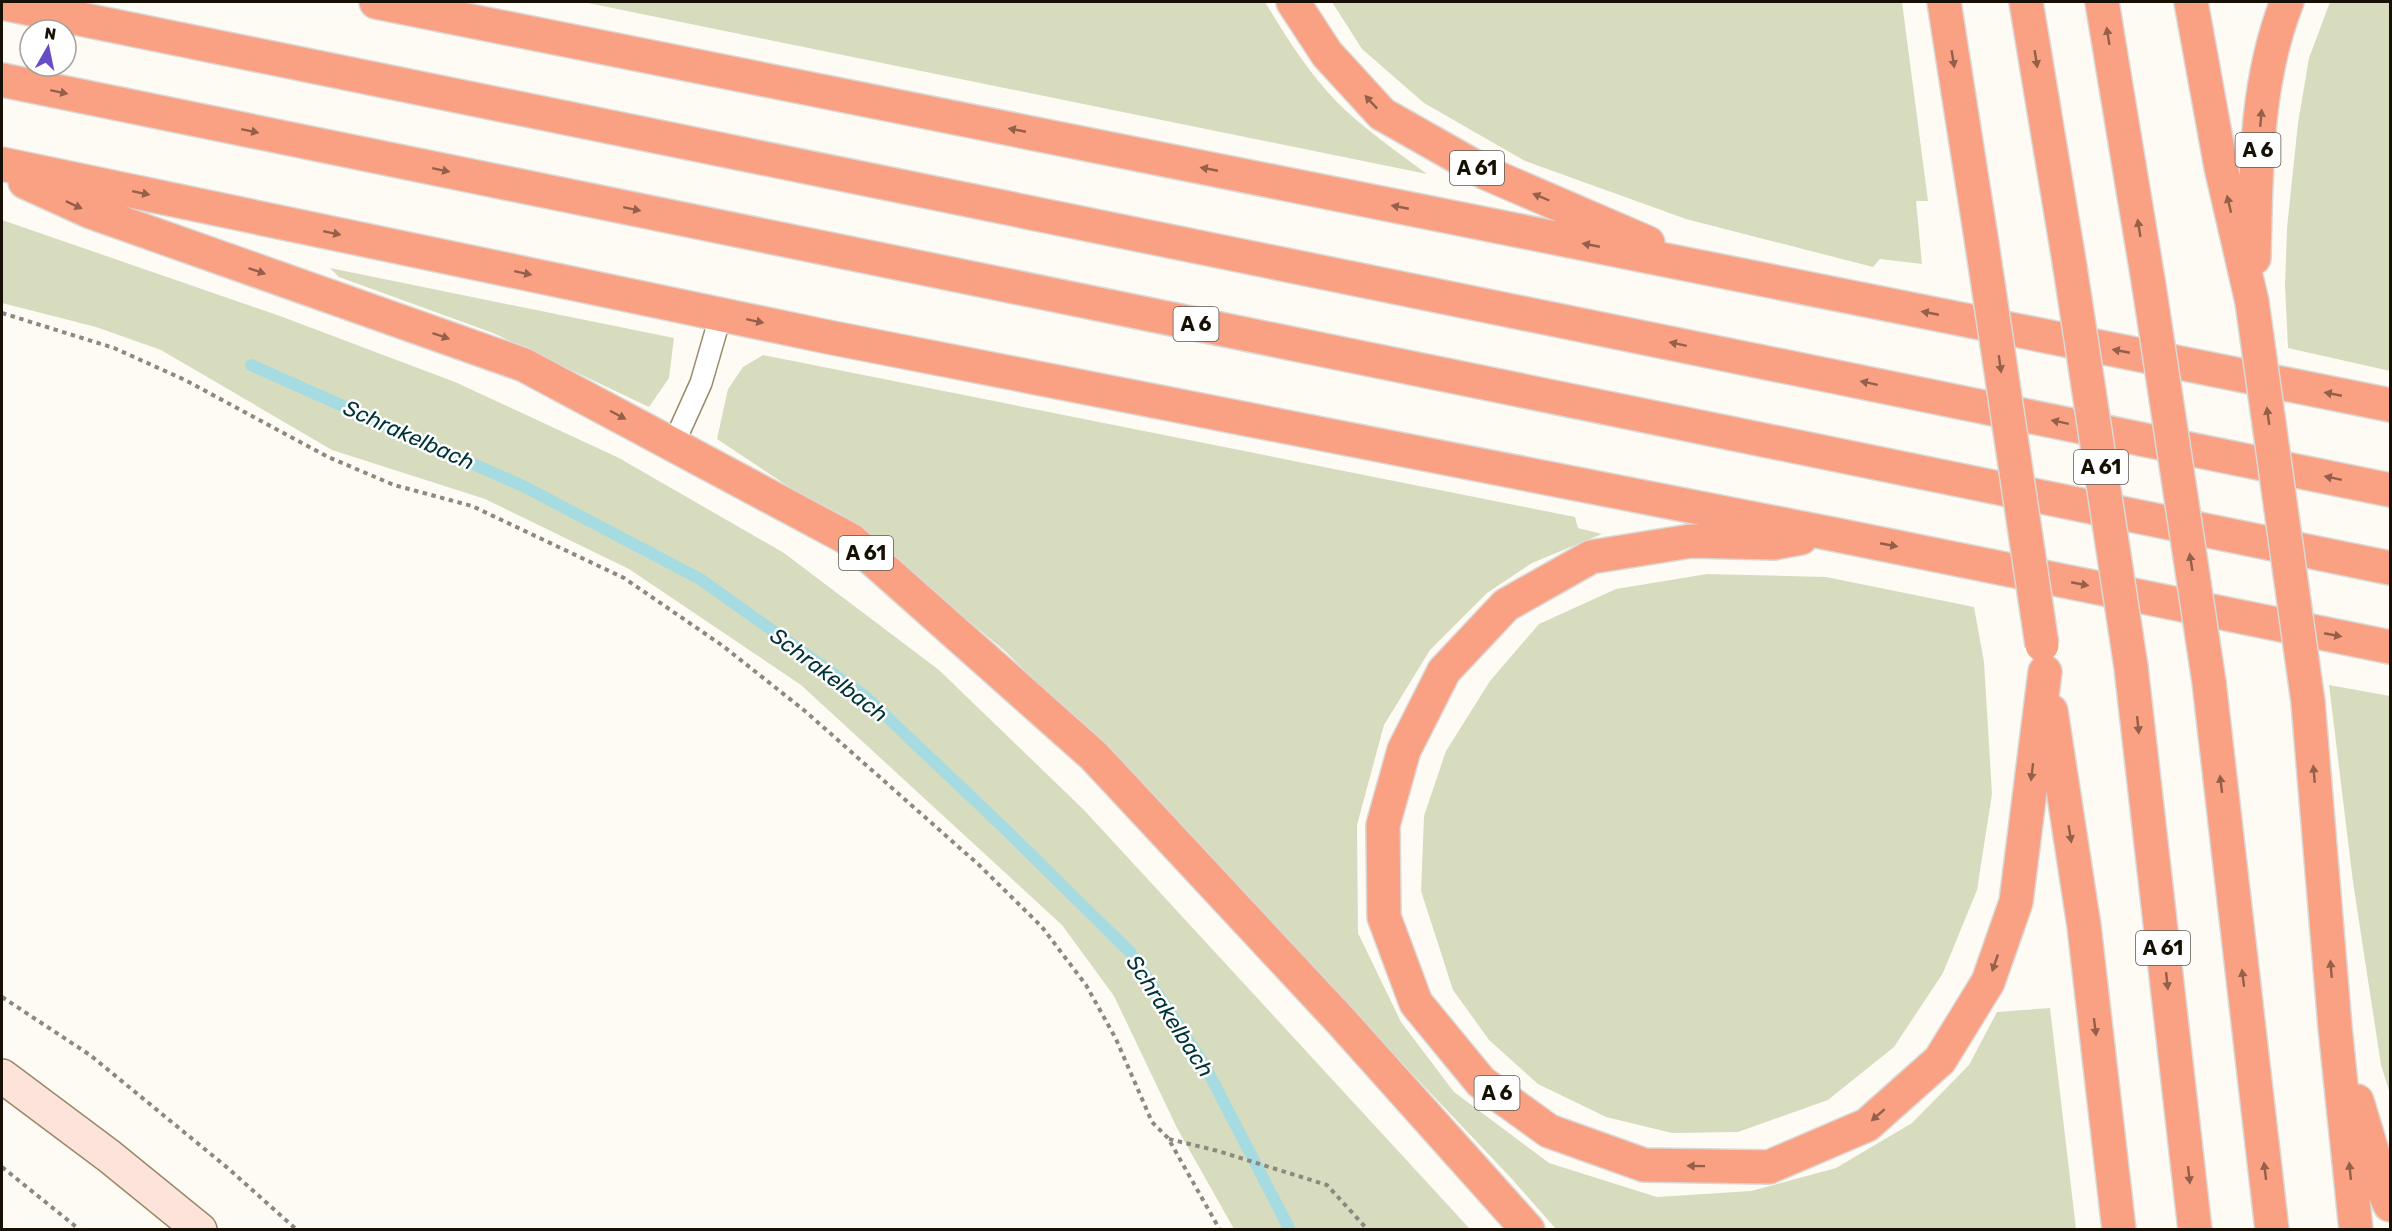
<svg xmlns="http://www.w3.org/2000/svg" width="2392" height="1231" viewBox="0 0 2392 1231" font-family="Rubik,sans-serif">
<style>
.green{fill:#d8dcbe}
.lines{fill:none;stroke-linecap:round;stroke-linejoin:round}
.stream{stroke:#a7dbe2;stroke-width:12}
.lane-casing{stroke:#988a69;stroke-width:24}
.secondary-casing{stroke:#988a69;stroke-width:36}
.highway-casing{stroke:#dad9d7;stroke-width:36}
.path{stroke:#8d897f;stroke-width:4;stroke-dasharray:4.5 4.5;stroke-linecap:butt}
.lane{stroke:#fff;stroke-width:21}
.secondary{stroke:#fee3da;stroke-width:33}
.highway{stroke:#faa183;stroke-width:33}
.highway-bridge-casing{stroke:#dad9d7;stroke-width:36;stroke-linecap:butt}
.highway-bridge{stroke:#faa183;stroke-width:33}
.oneway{fill:#94604a}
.labels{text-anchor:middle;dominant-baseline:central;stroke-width:5;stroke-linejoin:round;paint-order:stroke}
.shield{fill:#fff;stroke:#5d5850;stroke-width:1.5}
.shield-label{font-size:20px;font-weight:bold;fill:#171105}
.water-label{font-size:22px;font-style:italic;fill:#003338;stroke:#fff}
</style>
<rect width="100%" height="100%" fill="#fefbf4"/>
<!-- green -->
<path class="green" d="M 583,2 L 1265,2 C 1286,37 1308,72 1337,102 C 1364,129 1396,151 1427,174 Z
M 1332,2 L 1902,2 L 1928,201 L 1916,201 L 1922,264 L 1880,259 L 1873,267 L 1686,219 L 1525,161 L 1424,103 L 1362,49 Z
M 2330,2 L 2390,2 L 2390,371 L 2288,348 L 2285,286 L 2287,228 L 2298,123 L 2309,58 Z
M 2,220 L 280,316 L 455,382 L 619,458 L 784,553 L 939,670 L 1084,810 L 1470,1229 L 1234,1229 L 1177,1128 L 1114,996 L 1062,925 L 801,685 L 629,569 L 485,499 L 332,450 L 161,350 L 96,327 L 2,303 Z
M 330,268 L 674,338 L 669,378 L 649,407 L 493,333 L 339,277 Z
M 763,355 L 1575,517 L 1578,528 L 1602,534 L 1532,563 L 1487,593 L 1430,650 L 1384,725 L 1357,825 L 1358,933 L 1401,1022 L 1454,1092 L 1549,1163 L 1657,1197 L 1751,1191 L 1836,1168 L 1912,1123 L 1969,1065 L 1997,1012 L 2050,1008 L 2076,1229 L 1556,1229 L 1511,1178 L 1156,803 L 1005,651 L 881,548 L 717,439 L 728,389 L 743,367 Z
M 1707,574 L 1826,577 L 1974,607 L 1984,662 L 1992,794 L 1977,890 L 1943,973 L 1894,1047 L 1828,1100 L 1738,1132 L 1672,1133 L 1606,1117 L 1538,1084 L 1489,1040 L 1453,990 L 1421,891 L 1424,816 L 1446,751 L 1490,681 L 1539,624 L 1616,589 Z
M 2329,685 L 2390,696 L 2390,1094 L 2381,1065 L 2353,882 Z"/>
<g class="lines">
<!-- stream -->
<path class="stream" d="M 251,365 L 525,487 L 700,579 L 866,697 L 1005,829 L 1130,952 L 1205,1066 L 1290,1230"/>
<defs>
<path id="lane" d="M 673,445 L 701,383 L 721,314"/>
<path id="secondary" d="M 2,1076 L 109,1156 L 200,1230"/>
<path id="highway" d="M 376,2 L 2390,405
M 1293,2 L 1327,54 L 1382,114 L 1486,173 L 1648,243
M 1944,2 L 1982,244
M 2026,2 L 2070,267
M 2102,2 L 2149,286
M 2191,2 L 2221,167 L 2252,302
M 2,3 L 2390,490
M 2,80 L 2390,568
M 2,164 L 828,337 L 1832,534 L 2390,647
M 25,182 L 91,212 L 524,365 L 851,540 L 1094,756 L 1341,1021 L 1528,1230
M 2254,258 C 2256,172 2255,83 2287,2
M 1801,538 L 1774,543 L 1691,541 L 1591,557 L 1506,605 L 1444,671 L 1404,750 L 1383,825 L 1384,917 L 1416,1003 L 1481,1082 L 1549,1131 L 1644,1165 L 1769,1167 L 1867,1125 L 1940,1060 L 1988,982 L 2016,902 L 2045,672
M 2131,667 L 2195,1230
M 2209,682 L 2272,1230
M 2308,702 L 2335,1027 L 2356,1230
M 2051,711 L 2084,926 L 2119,1230
M 2357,1101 L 2385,1194 L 2390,1205"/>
</defs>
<!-- lane casing -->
<use href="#lane" class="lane-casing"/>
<!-- secondary casing -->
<use href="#secondary" class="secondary-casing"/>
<!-- highway casing -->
<use href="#highway" class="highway-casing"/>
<!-- path -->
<path class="path" d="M 2,313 L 114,348 L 185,380 L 328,457 L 394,485 L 472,506 L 624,578 L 723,646 L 805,711 L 979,865 L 1042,927 L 1086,985 L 1116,1039 L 1152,1122 L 1168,1138 L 1220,1230
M 2,997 L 90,1055 L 229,1169 L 297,1230
M 1169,1139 L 1218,1151 L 1327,1185 L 1368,1230
M 2,1167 L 80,1230"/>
<!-- lane -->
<use href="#lane" class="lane"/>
<!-- secondary -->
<use href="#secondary" class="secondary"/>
<!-- highway -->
<use href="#highway" class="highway"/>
<defs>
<path id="highway-bridge" d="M 1982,244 L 2042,645
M 2070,267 L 2131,667
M 2149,286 L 2209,682
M 2252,302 L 2308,702"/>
</defs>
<!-- highway-bridge casing -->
<use href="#highway-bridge" class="highway-bridge-casing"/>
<!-- highway-bridge -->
<use href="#highway-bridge" class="highway-bridge"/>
</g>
<!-- one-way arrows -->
<defs><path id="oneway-solid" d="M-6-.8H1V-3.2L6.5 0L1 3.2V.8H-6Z" transform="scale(1.5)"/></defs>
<g class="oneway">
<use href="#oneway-solid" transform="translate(2108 36) rotate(-99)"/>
<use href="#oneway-solid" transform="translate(1953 59) rotate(81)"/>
<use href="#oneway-solid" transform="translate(2036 59) rotate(81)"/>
<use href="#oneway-solid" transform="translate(59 92) rotate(12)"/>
<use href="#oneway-solid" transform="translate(1371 102) rotate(-133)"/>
<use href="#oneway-solid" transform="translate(2261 118) rotate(-85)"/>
<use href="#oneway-solid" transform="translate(1017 130) rotate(-169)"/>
<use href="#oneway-solid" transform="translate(250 131) rotate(12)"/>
<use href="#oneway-solid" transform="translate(1209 169) rotate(-169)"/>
<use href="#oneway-solid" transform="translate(441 170) rotate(12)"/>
<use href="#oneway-solid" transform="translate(141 193) rotate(12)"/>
<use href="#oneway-solid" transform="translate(1541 197) rotate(-157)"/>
<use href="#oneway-solid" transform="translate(2229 204) rotate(-103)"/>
<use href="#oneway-solid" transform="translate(74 205) rotate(25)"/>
<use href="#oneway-solid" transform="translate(1400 207) rotate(-169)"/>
<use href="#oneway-solid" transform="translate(632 209) rotate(12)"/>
<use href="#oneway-solid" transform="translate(2139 228) rotate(-99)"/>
<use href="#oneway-solid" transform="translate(332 233) rotate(12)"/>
<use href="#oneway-solid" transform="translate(1591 245) rotate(-169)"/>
<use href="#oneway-solid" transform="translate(257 271) rotate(19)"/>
<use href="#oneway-solid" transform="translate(523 273) rotate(12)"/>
<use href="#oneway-solid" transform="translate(1930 313) rotate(-169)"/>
<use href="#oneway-solid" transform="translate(755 321) rotate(12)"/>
<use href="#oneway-solid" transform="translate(441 336) rotate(19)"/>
<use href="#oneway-solid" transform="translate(1678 344) rotate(-168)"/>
<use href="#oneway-solid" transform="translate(2121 351) rotate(-169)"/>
<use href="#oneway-solid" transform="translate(2000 364) rotate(82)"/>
<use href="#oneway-solid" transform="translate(1869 383) rotate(-168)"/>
<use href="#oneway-solid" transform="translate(2333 394) rotate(-169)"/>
<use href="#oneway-solid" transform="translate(618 415) rotate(28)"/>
<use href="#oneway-solid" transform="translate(2268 416) rotate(-98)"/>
<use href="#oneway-solid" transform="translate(2060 422) rotate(-168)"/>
<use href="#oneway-solid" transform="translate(2333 478) rotate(-168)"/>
<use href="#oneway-solid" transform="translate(1889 545) rotate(11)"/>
<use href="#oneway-solid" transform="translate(2191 562) rotate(-99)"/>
<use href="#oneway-solid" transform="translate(2080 584) rotate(11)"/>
<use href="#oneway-solid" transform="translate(2333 635) rotate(11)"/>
<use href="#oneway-solid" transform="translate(2138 725) rotate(84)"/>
<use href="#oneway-solid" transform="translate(2032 772) rotate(97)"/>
<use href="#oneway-solid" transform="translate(2314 774) rotate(-95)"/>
<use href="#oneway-solid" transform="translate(2221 784) rotate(-97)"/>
<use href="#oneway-solid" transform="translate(2070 834) rotate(81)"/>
<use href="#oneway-solid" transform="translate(1995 963) rotate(109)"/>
<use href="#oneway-solid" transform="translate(2331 969) rotate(-95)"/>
<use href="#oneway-solid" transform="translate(2243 978) rotate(-97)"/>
<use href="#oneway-solid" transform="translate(2167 981) rotate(84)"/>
<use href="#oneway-solid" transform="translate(2095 1027) rotate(83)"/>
<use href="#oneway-solid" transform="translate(1878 1115) rotate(139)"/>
<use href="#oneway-solid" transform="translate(1696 1166) rotate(-179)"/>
<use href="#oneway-solid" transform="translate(2265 1171) rotate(-97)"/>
<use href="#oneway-solid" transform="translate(2350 1171) rotate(-96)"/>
<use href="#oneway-solid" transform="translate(2189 1175) rotate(84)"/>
</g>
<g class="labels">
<!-- shield labels -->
<g class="shield">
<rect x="2235.5" y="133" width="45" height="34" rx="4.5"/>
<rect x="1450" y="151" width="54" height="34" rx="4.5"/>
<rect x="1173.5" y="307" width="45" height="34" rx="4.5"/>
<rect x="2074" y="450" width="54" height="34" rx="4.5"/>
<rect x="839" y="536" width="54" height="34" rx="4.5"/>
<rect x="2136" y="931" width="54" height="34" rx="4.5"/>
<rect x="1474.5" y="1076" width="45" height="34" rx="4.5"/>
</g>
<g class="shield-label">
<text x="2258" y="150">A 6</text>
<text x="1477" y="168">A 61</text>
<text x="1196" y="324">A 6</text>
<text x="2101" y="467">A 61</text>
<text x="866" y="553">A 61</text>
<text x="2163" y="948">A 61</text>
<text x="1497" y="1093">A 6</text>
</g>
<!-- water labels -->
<g class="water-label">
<text transform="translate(409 435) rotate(24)">Schrakelbach</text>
<text transform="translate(829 675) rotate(37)">Schrakelbach</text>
<text transform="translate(1170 1016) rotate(57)">Schrakelbach</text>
</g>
</g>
<!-- border -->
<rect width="2392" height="1231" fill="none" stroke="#171105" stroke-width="6"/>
<!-- north arrow -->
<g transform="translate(48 48) rotate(9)"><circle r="28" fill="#ffffff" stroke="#a2a09b" stroke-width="1.5"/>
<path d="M0-4.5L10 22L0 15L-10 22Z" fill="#664cc5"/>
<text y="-9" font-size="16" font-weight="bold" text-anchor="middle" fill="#171105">N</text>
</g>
</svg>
